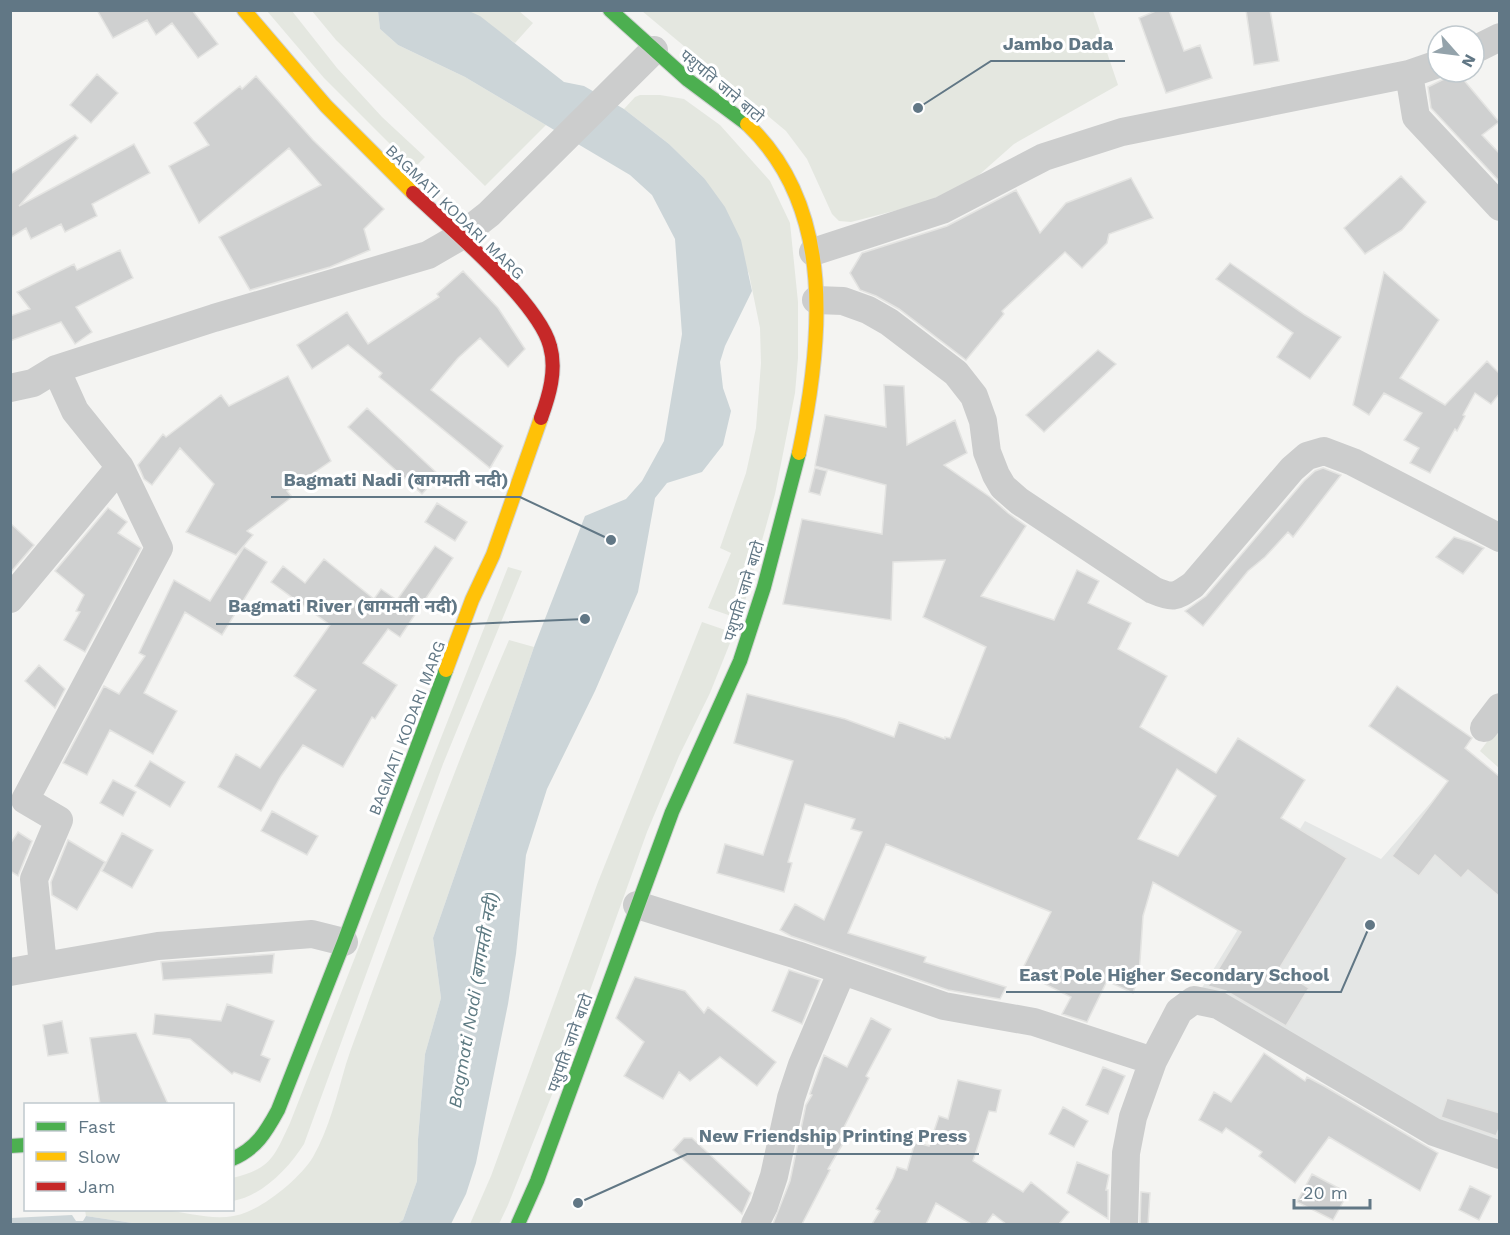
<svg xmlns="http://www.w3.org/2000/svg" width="1510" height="1235" viewBox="0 0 1510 1235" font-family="'Work Sans','Noto Sans Devanagari',sans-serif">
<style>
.built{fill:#e4e6e5}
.green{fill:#e4e7e0}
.water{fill:#ccd5d8}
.building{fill:#cfd0d0;stroke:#e4e4e2;stroke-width:1.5;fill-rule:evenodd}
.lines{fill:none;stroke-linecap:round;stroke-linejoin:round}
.fast-casing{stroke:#d0d2d2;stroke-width:16}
.slow-casing{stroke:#d0d2d2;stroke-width:16}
.jam-casing{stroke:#d0d2d2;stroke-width:16}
.street{stroke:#cccdcd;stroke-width:28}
.fast{stroke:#4caf50;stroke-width:14}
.slow{stroke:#ffc107;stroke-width:14}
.jam{stroke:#c62828;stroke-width:14}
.labels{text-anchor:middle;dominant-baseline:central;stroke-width:6;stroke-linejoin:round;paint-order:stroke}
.street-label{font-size:16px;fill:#617785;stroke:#fff}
.water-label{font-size:18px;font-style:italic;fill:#5d7a82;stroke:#fff}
.leader{fill:none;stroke:#617785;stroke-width:2}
.callout-dot{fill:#617785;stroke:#fff;stroke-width:2}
.callout-label{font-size:18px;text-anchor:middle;font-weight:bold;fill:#617785;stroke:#fff;stroke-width:6;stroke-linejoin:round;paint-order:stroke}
</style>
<rect width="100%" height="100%" fill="#f4f4f2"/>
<!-- built -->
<path class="built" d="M 1435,798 L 1499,851 L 1499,1156 L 1200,991 L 1305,821 L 1381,859 Z"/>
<!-- green -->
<path class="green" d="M 267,11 L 292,11 L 337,68 L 382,117 L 425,157 L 414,168 L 324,78 Z
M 312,11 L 378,11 L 380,29 L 398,45 L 465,77 L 546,125 L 485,186 L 336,40 Z
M 469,11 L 519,11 L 533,23 L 515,43 Z
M 642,11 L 1093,11 L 1118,85 L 1014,144 L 971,182 L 921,204 L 851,222 L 839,221 L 832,214 L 807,159 L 786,131 Z
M 640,95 L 660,95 L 684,99 L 720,125 L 770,181 L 790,223 L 798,302 L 798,358 L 795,393 L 775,494 L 740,619 L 708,608 L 731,553 L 720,548 L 746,473 L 756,428 L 761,363 L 760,328 L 749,274 L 704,178 L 669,144 L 624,109 L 635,97 Z
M 508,567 L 522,571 L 443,764 L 304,1144 C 289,1168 262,1196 233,1201 L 232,1178 C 271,1169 274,1157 290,1123 Z
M 702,622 L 734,633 L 710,693 L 679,756 L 647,832 L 559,1077 L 508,1205 L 499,1224 L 470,1224 L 491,1176 L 598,882 Z
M 509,640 L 534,647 L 433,938 L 441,998 L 425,1054 L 418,1139 L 417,1181 L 403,1220 L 397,1224 L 139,1224 L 86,1216 L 85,1210 C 111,1210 137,1208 163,1210 C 191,1212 219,1224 247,1212 C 268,1204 301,1177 313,1157 C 329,1129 337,1095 346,1064 C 353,1042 362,1021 369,1000 C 414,879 458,758 509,640 Z
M 1499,726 L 1499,768 L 1480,751 Z"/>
<!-- water -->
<path class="water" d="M 378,11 L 469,11 L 480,16 L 564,82 L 584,86 L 624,109 L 669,144 L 704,178 L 725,207 L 741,240 L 752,291 L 725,346 L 720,362 L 723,388 L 731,411 L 723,445 L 702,472 L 667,483 L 655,498 L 638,592 L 595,691 L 547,789 L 526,855 L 516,954 L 508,1004 L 476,1163 L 466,1194 L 451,1224 L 397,1224 L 403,1220 L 417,1181 L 418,1139 L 425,1054 L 441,998 L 433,938 L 534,647 L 585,516 L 626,499 L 642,481 L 664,441 L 682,334 L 675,239 L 652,195 L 630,175 L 465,77 L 398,45 L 380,29 Z
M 72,1215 L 76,1221 L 83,1221 L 86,1216 L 139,1224 L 11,1224 L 11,1218 Z"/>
<!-- building -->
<path class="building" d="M 97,10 L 192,10 L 218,44 L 198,58 L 172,23 L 156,35 L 147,20 L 113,38 Z
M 1158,10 L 1169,10 L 1184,51 L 1200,45 L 1212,78 L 1166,93 L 1139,18 Z
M 1246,10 L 1270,10 L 1279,61 L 1254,65 Z
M 1452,72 L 1457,72 L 1499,122 L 1482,135 L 1500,154 L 1500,182 L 1431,108 L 1428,87 L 1444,79 Z
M 97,74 L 118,93 L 91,123 L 70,105 Z
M 256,76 L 313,140 L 384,209 L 364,229 L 370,250 L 330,267 L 250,290 L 219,237 L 321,185 L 289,148 L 199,223 L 169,166 L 209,145 L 194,123 L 240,86 L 242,89 Z
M 75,135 L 78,138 L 19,206 L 134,144 L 150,173 L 92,204 L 97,216 L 65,232 L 61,224 L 31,239 L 26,228 L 10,238 L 10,174 Z
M 1401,176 L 1426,202 L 1402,230 L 1365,254 L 1344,228 Z
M 1131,178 L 1153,218 L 1109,234 L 1107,243 L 1082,268 L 1065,252 L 1002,311 L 1004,314 L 966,360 L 899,309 L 876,296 L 860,290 L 850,273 L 862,253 L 947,226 L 1016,190 L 1040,233 L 1066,203 Z
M 120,250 L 133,278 L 76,307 L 92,332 L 75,344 L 61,322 L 10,341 L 10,316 L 30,309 L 17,292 L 74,264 L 77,270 Z
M 1230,263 L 1305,315 L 1341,337 L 1310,379 L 1277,357 L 1293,333 L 1216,279 Z
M 463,271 L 498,308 L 525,349 L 508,367 L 480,338 L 458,358 L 431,390 L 503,446 L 490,468 L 379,377 L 382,373 L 348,345 L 312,369 L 297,345 L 347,312 L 368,344 L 439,297 L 437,294 Z
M 1384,272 L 1439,320 L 1400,378 L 1445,405 L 1487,361 L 1500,374 L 1500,393 L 1491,404 L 1475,393 L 1463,415 L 1465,416 L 1457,431 L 1455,429 L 1430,473 L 1410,463 L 1419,448 L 1404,440 L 1422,413 L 1384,393 L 1369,415 L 1353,405 Z
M 1098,350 L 1116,364 L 1044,432 L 1026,415 Z
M 288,376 L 331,461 L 287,491 L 292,497 L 247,531 L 253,535 L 236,555 L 186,532 L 214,484 L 180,448 L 152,485 L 144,479 L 138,465 L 163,434 L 166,437 L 221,395 L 229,406 Z
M 884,385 L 904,386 L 907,445 L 955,420 L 967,453 L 944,465 L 990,497 L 1008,513 L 1026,526 L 981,596 L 1054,620 L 1077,570 L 1099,581 L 1088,603 L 1131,623 L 1118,649 L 1167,676 L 1140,727 L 1216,773 L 1238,738 L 1305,780 L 1281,818 L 1347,858 L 1279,969 L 1309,988 L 1286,1026 L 1226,991 L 1208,986 L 1241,932 L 1153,882 L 1143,916 L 1139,975 L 1133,993 L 1107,981 L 1087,1022 L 1062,1014 L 1071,997 L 1021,972 L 1051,912 L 886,844 L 848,933 L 926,957 L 924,962 L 1006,987 L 1000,999 L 948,990 L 791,936 L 780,930 L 795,904 L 824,920 L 862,832 L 851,829 L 855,819 L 805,804 L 788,862 L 792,863 L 784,892 L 717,873 L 725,844 L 763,855 L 793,761 L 734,743 L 747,694 L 845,719 L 894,737 L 899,722 L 945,739 L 945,737 L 950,738 L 986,647 L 923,617 L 945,560 L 893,562 L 891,620 L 783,604 L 802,519 L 882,534 L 886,485 L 815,466 L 825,415 L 886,427 ZM 1177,769 L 1216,796 L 1178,856 L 1138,839 Z
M 367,408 L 439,475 L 422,494 L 348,427 Z
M 815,468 L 827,471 L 820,495 L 809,492 Z
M 1323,468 L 1341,475 L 1293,537 L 1288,532 L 1265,557 L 1248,571 L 1203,626 L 1185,611 L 1206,596 L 1304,481 L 1315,471 Z
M 437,503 L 467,522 L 455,541 L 425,522 Z
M 108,508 L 127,522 L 118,533 L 141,548 L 85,652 L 64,640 L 80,612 L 76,611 L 84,595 L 55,571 Z
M 10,523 L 34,545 L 10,573 Z
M 1454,537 L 1471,542 L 1484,548 L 1463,574 L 1436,557 Z
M 435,546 L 453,558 L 400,637 L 388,629 L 363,663 L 397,685 L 375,719 L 372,717 L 343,767 L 303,745 L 281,776 L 261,811 L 218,787 L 236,754 L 260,768 L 316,690 L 294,676 L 330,625 L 271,582 L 283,566 L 305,583 L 324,559 L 374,599 L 381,589 L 397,600 Z
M 244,547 L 267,562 L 222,635 L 185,612 L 144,693 L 177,711 L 153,754 L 110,730 L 87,775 L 63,763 L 104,686 L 119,694 L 145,656 L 139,653 L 174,580 L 210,601 Z
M 39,665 L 65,689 L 55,708 L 25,681 Z
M 1397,686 L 1472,738 L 1465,748 L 1500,777 L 1500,897 L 1468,870 L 1461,878 L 1435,855 L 1419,876 L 1392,856 L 1448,781 L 1369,726 Z
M 150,761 L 185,782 L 170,807 L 135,786 Z
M 113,780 L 136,792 L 123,816 L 100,803 Z
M 272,811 L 318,836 L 307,855 L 261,831 Z
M 18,832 L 32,841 L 18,876 L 10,871 L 10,844 Z
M 122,833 L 153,850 L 132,888 L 102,871 Z
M 68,840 L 105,862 L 77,910 L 52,895 L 51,882 Z
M 274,954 L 272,973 L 163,980 L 161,962 Z
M 789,970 L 820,980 L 802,1024 L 772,1011 Z
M 635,977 L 685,991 L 704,1013 L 708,1007 L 776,1062 L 757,1086 L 720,1057 L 690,1081 L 679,1072 L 663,1099 L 624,1076 L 644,1042 L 616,1018 Z
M 227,1004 L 274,1021 L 261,1055 L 270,1059 L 260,1082 L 234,1072 L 232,1074 L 190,1039 L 153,1034 L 155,1014 L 221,1021 Z
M 871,1018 L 891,1029 L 866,1076 L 869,1078 L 839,1137 L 845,1140 L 828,1169 L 830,1170 L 802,1224 L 773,1224 L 790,1181 L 806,1105 L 812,1095 L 810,1094 L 824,1055 L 847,1067 Z
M 62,1021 L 68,1053 L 48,1056 L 43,1025 Z
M 136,1033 L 168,1104 L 100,1104 L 90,1038 Z
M 1264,1053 L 1305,1081 L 1307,1077 L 1324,1086 L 1438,1153 L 1420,1191 L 1329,1137 L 1295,1183 L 1259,1156 L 1262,1152 L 1226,1128 L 1222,1133 L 1199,1120 L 1214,1092 L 1231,1102 Z
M 1103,1067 L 1125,1076 L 1108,1114 L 1086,1105 Z
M 958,1080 L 1001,1090 L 996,1112 L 989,1111 L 973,1161 L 1023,1192 L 1031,1182 L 1069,1212 L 1059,1224 L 1006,1224 L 993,1214 L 986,1224 L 971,1224 L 936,1203 L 926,1224 L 872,1224 L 880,1211 L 876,1209 L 893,1178 L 897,1167 L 907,1170 L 915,1142 L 929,1146 L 939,1116 L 948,1119 Z
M 1447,1098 L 1500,1113 L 1500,1126 L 1496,1136 L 1441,1117 Z
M 1063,1107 L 1088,1121 L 1074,1147 L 1049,1134 Z
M 684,1138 L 692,1138 L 751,1193 L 742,1214 L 673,1150 Z
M 1077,1162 L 1109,1175 L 1106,1190 L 1108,1190 L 1108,1219 L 1067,1193 Z
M 1312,1174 L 1348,1193 L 1333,1220 L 1297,1202 Z
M 1470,1186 L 1491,1196 L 1479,1220 L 1459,1210 Z
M 1141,1192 L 1150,1193 L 1148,1224 L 1140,1224 Z"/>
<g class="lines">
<defs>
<path id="fast" d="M 610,10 L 688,80 L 747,124
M 10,1146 L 26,1145
M 232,1159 C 256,1149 266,1132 278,1110 L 344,942 L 446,670
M 518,1224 L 537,1181 L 672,812 L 740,661 L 764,587 L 799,453"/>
<path id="slow" d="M 244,10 L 326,106 L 413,193
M 747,124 C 837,209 822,344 799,453
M 446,670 L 472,600 L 493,555 L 541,418"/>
<path id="jam" d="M 413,193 C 448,226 538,301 550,346 C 557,370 549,396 541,418"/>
</defs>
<!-- fast casing -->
<use href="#fast" class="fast-casing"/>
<!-- slow casing -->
<use href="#slow" class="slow-casing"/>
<!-- jam casing -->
<use href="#jam" class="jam-casing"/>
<!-- street -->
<path class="street" d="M 1474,50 L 1500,37
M 1409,74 L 1416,117 L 1500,207
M 813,252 L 942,210 L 1044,157 L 1122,132 L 1409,74 L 1438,64
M 816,300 L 843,301 L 868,310 L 889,322 L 956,373 L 974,396 L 983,421 L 987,452 L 996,475 L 1003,487 L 1019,501 L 1153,590 C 1174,599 1175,597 1193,585 L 1292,469 L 1307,456 L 1324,451 L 1353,462 L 1500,538
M 10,388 L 33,383 L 56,369 L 214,318 L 428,255 L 461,236 L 489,214 L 654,50
M 10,599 L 120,467 L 75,411 L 56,369
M 1484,728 L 1500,707
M 637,905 L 797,955 L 944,1006 L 1034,1022 L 1153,1061
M 43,965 L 34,879 L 59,820 L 25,800 L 159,548 L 120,467
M 10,972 L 158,946 L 312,934 L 344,942
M 755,1224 L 764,1206 L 774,1176 L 791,1098 L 802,1065 L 842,971
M 1124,1224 L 1126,1153 L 1133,1117 L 1153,1061 L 1179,1011 L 1194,1000 L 1218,1005 L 1434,1132 L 1500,1155"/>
<!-- fast -->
<use href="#fast" class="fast"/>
<!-- slow -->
<use href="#slow" class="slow"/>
<!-- jam -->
<use href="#jam" class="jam"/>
</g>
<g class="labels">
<!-- street labels -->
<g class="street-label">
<text transform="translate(722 86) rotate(40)">पशुपति जाने बाटो</text>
<text transform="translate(455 212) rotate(44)">BAGMATI KODARI MARG</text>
<text transform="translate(744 591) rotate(-73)">पशुपति जाने बाटो</text>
<text transform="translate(407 728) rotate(-69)">BAGMATI KODARI MARG</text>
<text transform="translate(570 1043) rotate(-70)">पशुपति जाने बाटो</text>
</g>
<!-- water labels -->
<g class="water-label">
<text transform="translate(473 1000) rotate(-80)">Bagmati Nadi (बागमती नदी)</text>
</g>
</g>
<!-- callouts -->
<path class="leader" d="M918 108L991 61H1125M611 540L520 497H271M585 619L470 624H216M1370 925L1341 992H1006M578 1203L687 1154H979"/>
<g class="callout-dot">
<circle cx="918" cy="108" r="6"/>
<circle cx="611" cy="540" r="6"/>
<circle cx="585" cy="619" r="6"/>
<circle cx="1370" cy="925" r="6"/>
<circle cx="578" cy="1203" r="6"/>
</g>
<g class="callout-label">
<text x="1058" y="50">Jambo Dada</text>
<text x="396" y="486">Bagmati Nadi (बागमती नदी)</text>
<text x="343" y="612">Bagmati River (बागमती नदी)</text>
<text x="1174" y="981">East Pole Higher Secondary School</text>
<text x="833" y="1142">New Friendship Printing Press</text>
</g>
<!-- border -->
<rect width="1510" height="1235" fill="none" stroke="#617785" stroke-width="24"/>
<!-- legend -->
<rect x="24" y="1103" width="210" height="108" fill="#ffffff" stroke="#c0c9ce" stroke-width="1.5"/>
<rect x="36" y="1122" width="30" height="9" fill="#4caf50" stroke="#c0c9ce" stroke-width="1.5"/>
<text x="78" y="1133" font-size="18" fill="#617785">Fast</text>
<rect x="36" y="1152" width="30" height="9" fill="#ffc107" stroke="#c0c9ce" stroke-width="1.5"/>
<text x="78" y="1163" font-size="18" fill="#617785">Slow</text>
<rect x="36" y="1182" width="30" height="9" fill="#c62828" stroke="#c0c9ce" stroke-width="1.5"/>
<text x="78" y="1193" font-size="18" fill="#617785">Jam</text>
<!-- north arrow -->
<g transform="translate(1456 54) rotate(118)"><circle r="28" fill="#ffffff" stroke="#c0c9ce" stroke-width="1.5"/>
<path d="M0-4.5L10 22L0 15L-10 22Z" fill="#94a3ab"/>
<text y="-9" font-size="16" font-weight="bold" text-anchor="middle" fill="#617785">N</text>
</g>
<!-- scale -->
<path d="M1294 1199v9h76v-9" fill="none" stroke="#617785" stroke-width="3"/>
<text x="1303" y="1199" font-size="18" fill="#617785" stroke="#ffffff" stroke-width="4.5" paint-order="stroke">20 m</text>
</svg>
